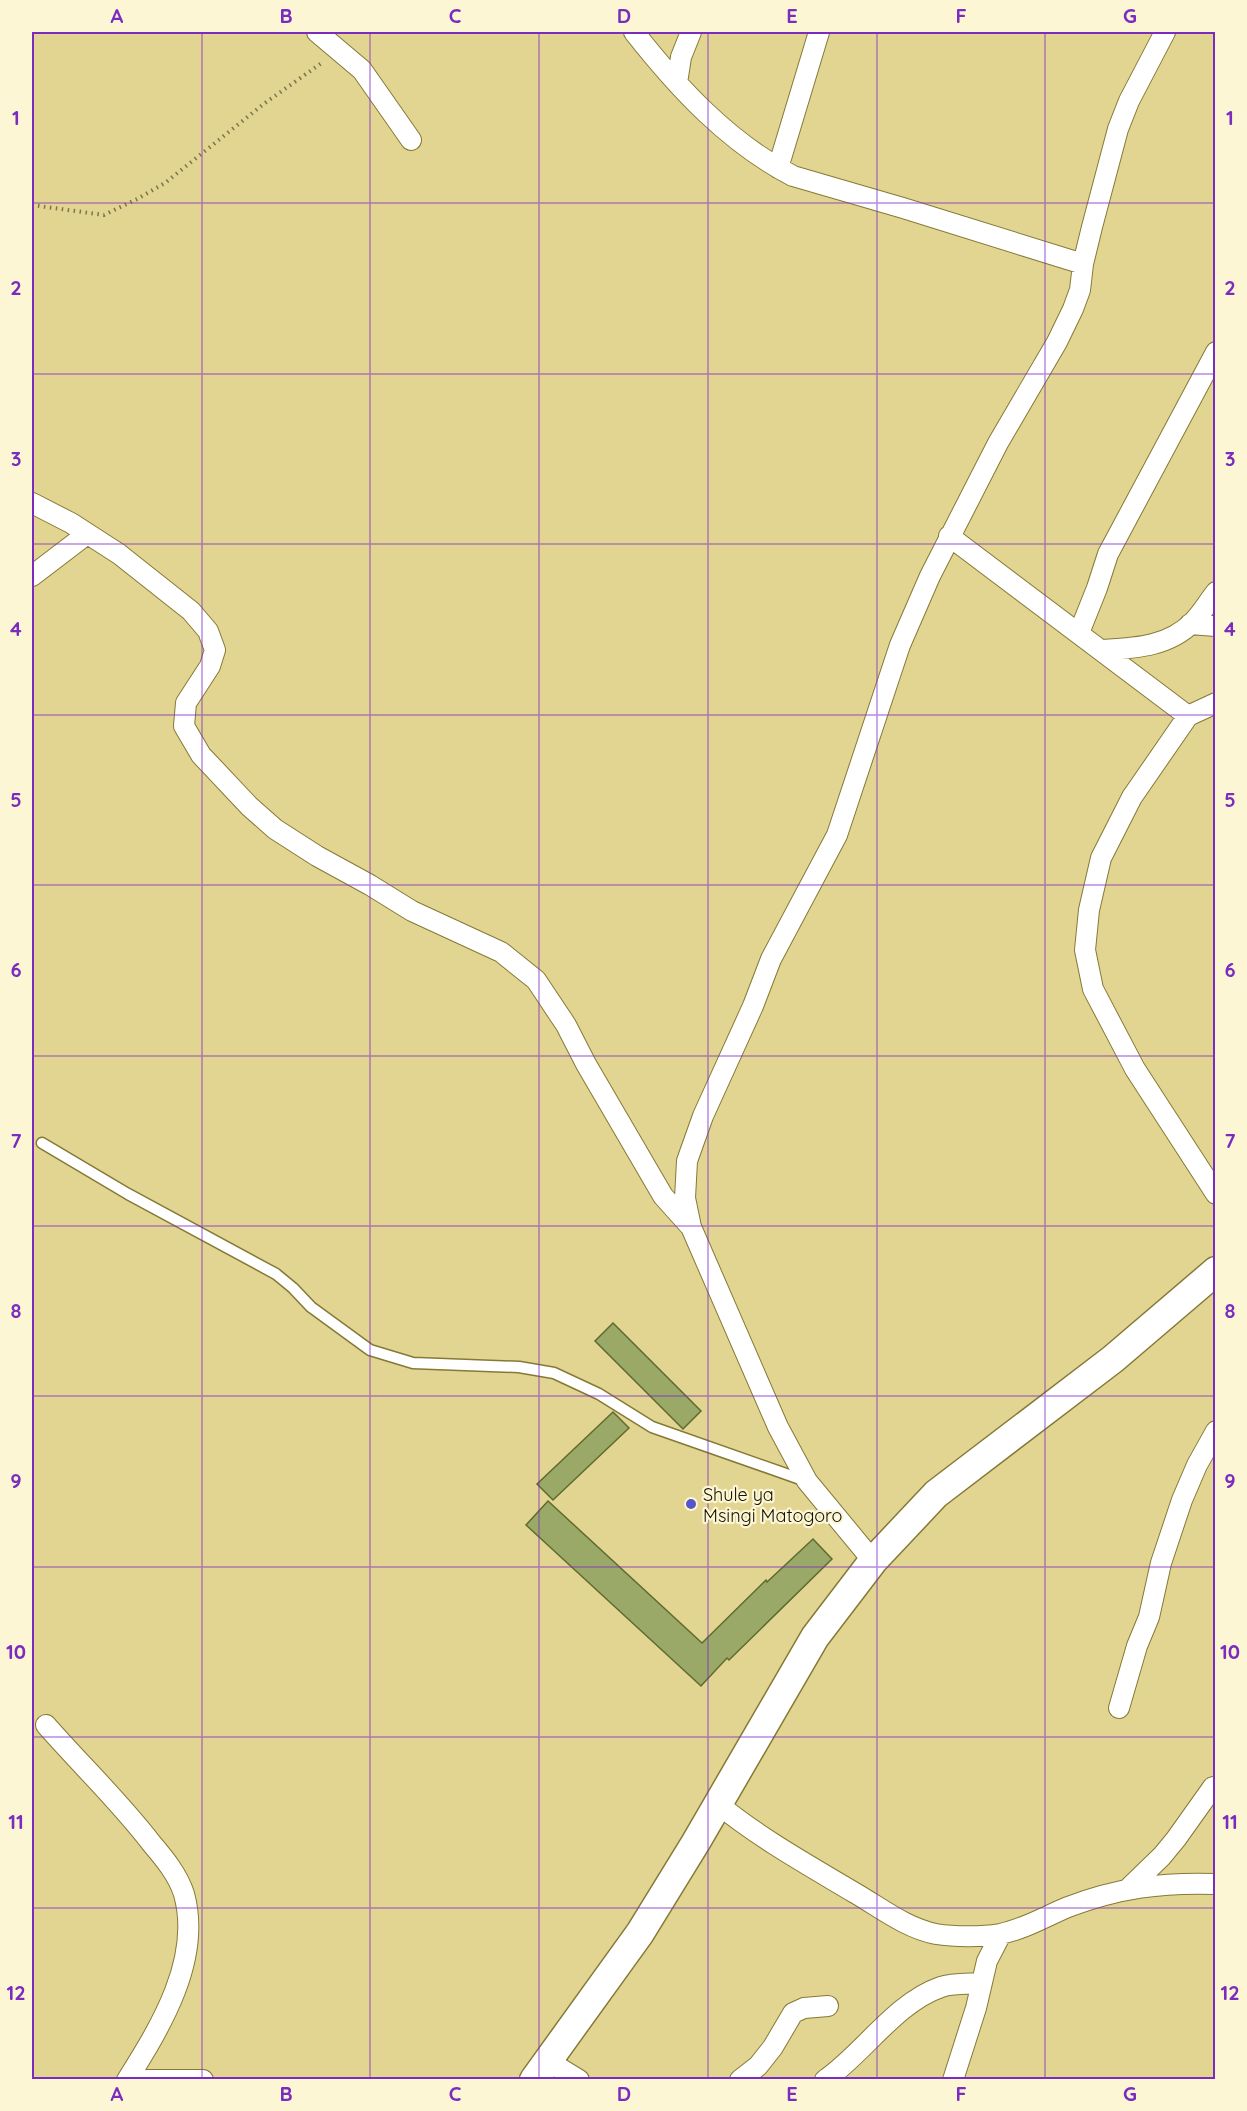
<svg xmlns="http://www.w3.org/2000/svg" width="1247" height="2111" viewBox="0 0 1247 2111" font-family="Quicksand,sans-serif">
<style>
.building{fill:#9aa968;stroke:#5f6b2c;stroke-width:1.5}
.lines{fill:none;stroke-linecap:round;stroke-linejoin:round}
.lane-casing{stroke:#857936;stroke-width:13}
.street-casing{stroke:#857936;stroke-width:22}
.secondary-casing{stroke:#857936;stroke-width:31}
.path{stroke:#7d7449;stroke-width:4;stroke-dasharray:1.5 4.5;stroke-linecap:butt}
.lane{stroke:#fff;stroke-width:10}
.street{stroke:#fff;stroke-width:20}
.secondary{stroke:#fff;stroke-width:28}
.grid{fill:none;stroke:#7b2cbf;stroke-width:1.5;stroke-opacity:0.55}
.poi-dot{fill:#5755cc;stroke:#fcf6d4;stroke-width:2}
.labels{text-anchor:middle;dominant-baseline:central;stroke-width:4.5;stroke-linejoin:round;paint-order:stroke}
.poi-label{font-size:18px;fill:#171200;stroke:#fcf6d4;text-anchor:start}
.neatline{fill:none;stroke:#7b2cbf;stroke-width:2}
.grid-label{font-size:20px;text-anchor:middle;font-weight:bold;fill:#7b2cbf}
</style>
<rect width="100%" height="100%" fill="#e2d591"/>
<!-- building -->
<path class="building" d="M 613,1323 L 701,1411 L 683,1429 L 595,1341 Z
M 613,1412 L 629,1428 L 553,1500 L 537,1484 Z
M 548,1501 L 702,1643 L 766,1580 L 767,1582 L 813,1539 L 832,1559 L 729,1660 L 727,1658 L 701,1686 L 526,1525 Z"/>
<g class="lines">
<defs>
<path id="lane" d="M 42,1143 L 128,1194 L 276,1274 L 293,1288 L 311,1307 L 370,1350 L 413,1363 L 519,1367 L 554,1373 L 599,1394 L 652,1427 L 806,1481"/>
<path id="street" d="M 317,32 L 362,70 L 411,140
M 634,32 C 678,88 729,143 793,176 L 903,208 L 1083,264
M 677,83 L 681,57 L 691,32
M 778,168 L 819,32
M 32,503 L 71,523 L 119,554 L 191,611 L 208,631 L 215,650 L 210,666 L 186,703 L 184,726 L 201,755 L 249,806 L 275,829 L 317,856 L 370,885 L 412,911 L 501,952 L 536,980 L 566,1025 L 586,1064 L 663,1196 L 689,1225
M 949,536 L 1188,716
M 32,576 L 87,534
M 1190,624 L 1216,626
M 1079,633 L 1097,588 L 1108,554 L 1216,352
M 1102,650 C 1135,648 1168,647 1193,622 C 1202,613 1208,602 1216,592
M 1216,703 L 1188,716 L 1132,797 L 1101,858 L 1089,910 L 1085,950 L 1093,989 L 1135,1069 L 1216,1194
M 873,1561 L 807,1481 L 778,1427 L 691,1227 L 685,1198 L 687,1161 L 703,1116 L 753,1006 L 771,959 L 837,835 L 900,645 L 930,576 L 998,443 L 1057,342 L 1073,309 L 1080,290 L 1083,264 L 1092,227 L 1118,129 L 1129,101 L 1165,32
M 1119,1708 L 1137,1646 L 1149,1617 L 1161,1563 L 1182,1500 L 1197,1465 L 1216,1431
M 46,1725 C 81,1765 120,1802 152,1844 C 164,1858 178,1875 184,1894 C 202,1959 161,2026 127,2080
M 718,1804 C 761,1839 808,1865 855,1893 C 881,1908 906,1928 936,1934 C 954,1937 983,1937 1000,1934 C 1025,1929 1046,1916 1068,1907 C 1118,1888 1162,1882 1216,1884
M 1128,1889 L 1162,1856 L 1176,1839 L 1213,1787
M 548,2061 L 579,2080
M 146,2080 L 203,2080
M 740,2080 L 758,2066 L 773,2047 L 793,2013 L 804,2008 L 828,2006
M 825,2080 C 864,2053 895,2003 941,1987 C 953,1983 969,1984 982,1983
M 953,2080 L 976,2008 L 987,1961 L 1001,1934"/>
<path id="secondary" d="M 534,2080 L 640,1933 L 696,1842 L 815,1637 L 873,1561 L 936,1494 L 1113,1359 L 1216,1271"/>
</defs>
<!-- lane casing -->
<use href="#lane" class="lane-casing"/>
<!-- street casing -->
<use href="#street" class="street-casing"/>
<!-- secondary casing -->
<use href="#secondary" class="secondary-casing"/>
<!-- path -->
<path class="path" d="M 32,205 L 104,215 L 137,199 L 165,183 L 265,103 L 323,62"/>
<!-- lane -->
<use href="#lane" class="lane"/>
<!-- street -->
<use href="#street" class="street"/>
<!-- secondary -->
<use href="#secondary" class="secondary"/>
</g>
<!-- grid -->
<path class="grid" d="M 202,32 L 202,2080M 370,32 L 370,2080M 539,32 L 539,2080M 708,32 L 708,2080M 877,32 L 877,2080M 1045,32 L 1045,2080M 32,203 L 1216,203M 32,374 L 1216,374M 32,544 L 1216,544M 32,715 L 1216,715M 32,885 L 1216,885M 32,1056 L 1216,1056M 32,1226 L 1216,1226M 32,1396 L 1216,1396M 32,1567 L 1216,1567M 32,1737 L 1216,1737M 32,1908 L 1216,1908"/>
<!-- markers -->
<circle class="poi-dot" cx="691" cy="1504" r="6"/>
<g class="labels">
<!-- poi labels -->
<g class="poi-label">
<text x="703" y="1494">Shule ya<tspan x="703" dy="21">Msingi Matogoro</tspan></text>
</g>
</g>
<!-- border -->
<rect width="1247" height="2111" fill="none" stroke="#fcf6d4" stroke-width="66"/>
<rect x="33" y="33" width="1181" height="2045" class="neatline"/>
<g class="grid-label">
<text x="117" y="23">A</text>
<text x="286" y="23">B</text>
<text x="455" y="23">C</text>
<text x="624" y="23">D</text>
<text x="792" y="23">E</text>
<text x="961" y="23">F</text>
<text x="1130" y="23">G</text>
<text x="16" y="125">1</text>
<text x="1230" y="125">1</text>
<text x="16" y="295">2</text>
<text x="1230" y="295">2</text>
<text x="16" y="466">3</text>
<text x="1230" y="466">3</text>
<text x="16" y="636">4</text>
<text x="1230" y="636">4</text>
<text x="16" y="807">5</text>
<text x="1230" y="807">5</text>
<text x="16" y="977">6</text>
<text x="1230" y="977">6</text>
<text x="16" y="1148">7</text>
<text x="1230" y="1148">7</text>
<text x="16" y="1318">8</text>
<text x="1230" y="1318">8</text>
<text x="16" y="1488">9</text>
<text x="1230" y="1488">9</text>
<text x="16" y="1659">10</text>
<text x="1230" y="1659">10</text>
<text x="16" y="1829">11</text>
<text x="1230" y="1829">11</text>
<text x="16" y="2000">12</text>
<text x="1230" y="2000">12</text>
<text x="117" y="2101">A</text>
<text x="286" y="2101">B</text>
<text x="455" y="2101">C</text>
<text x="624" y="2101">D</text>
<text x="792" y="2101">E</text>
<text x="961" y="2101">F</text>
<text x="1130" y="2101">G</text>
</g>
</svg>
